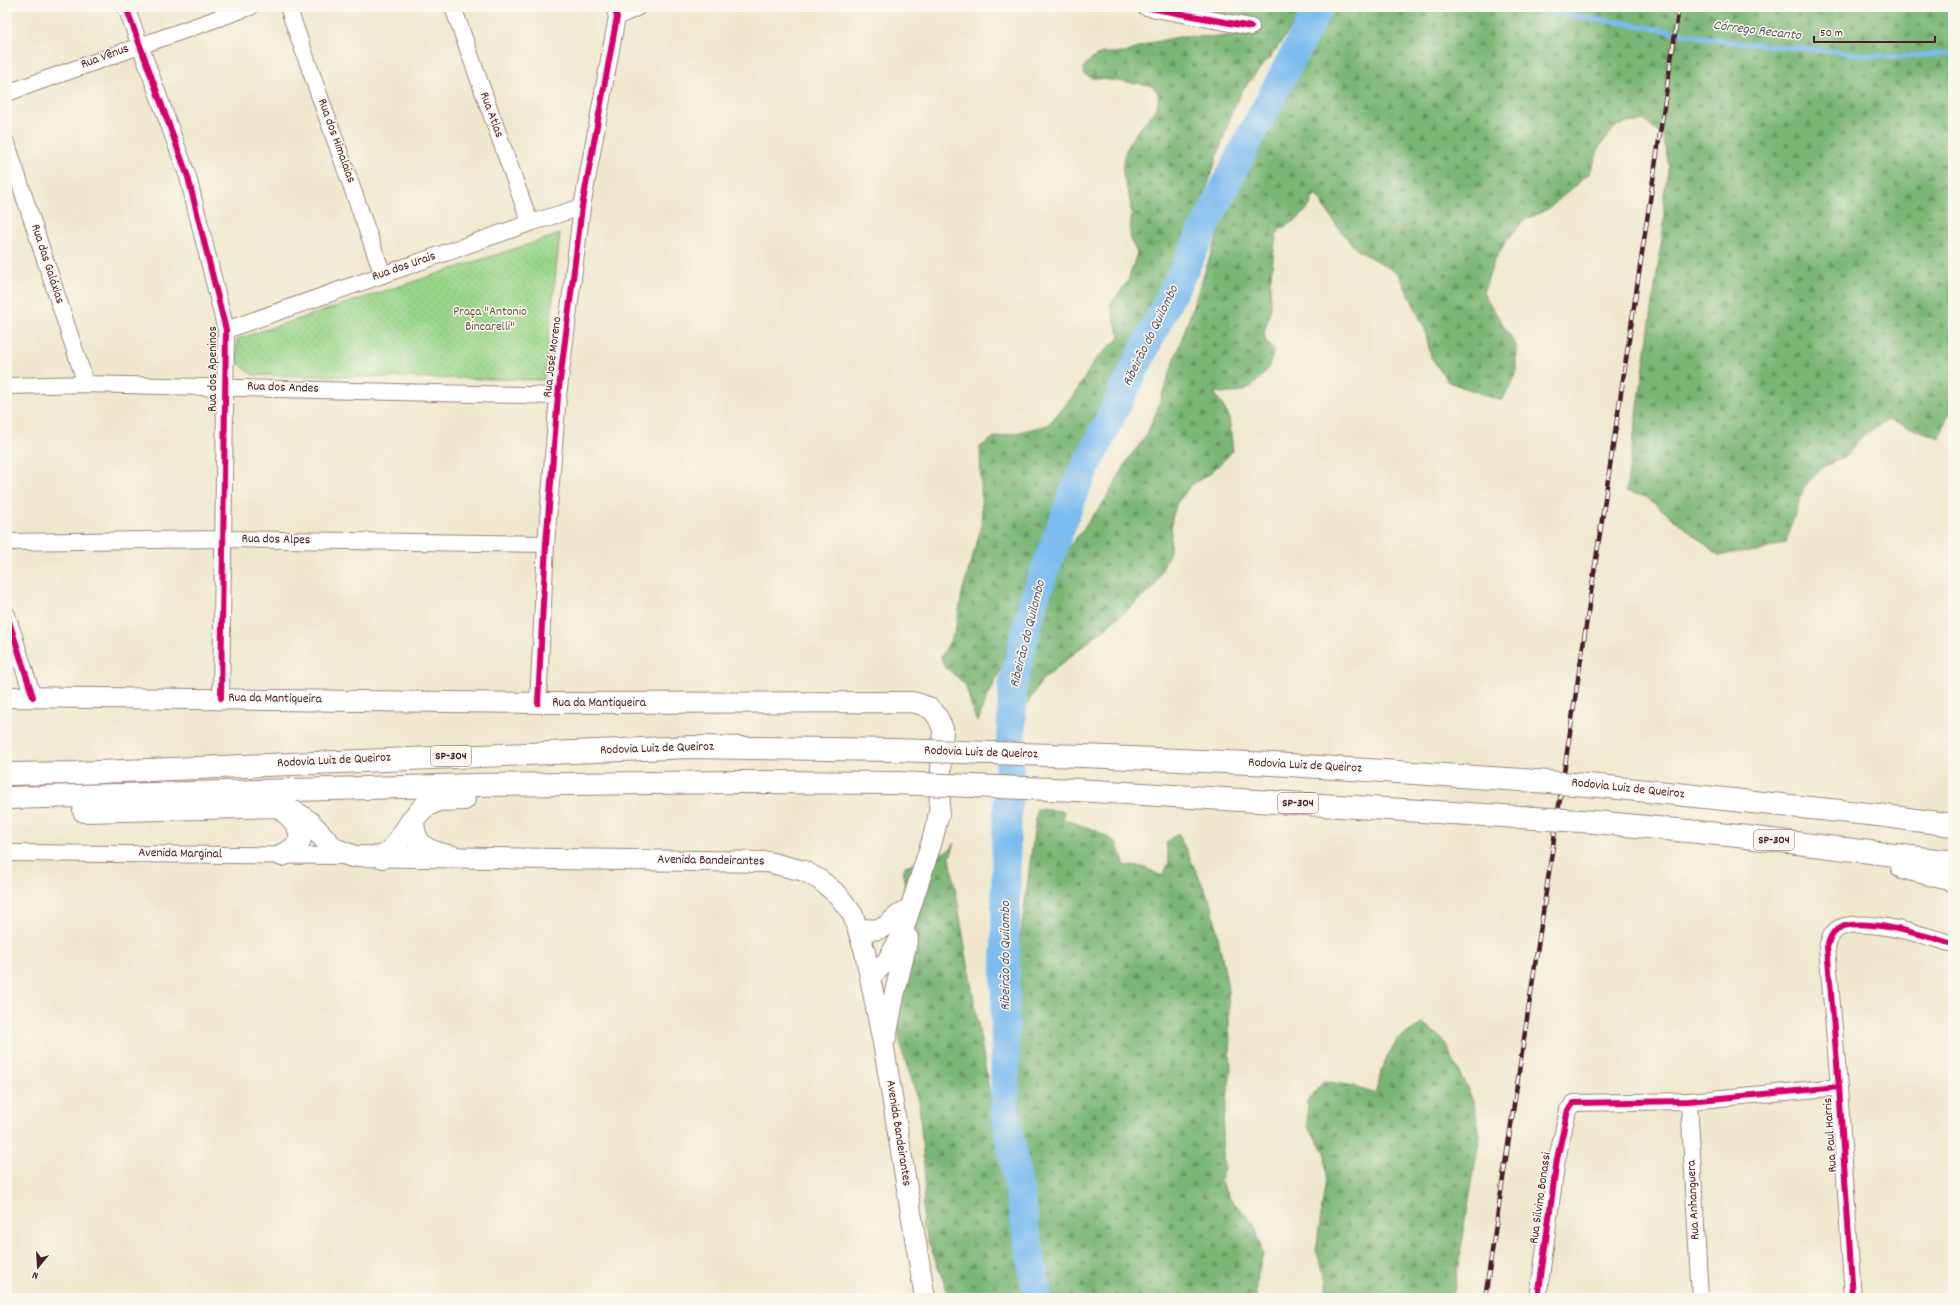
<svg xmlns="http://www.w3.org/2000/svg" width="1960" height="1305" viewBox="0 0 1960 1305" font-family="Dekko,sans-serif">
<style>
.forest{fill:url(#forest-firs);stroke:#626a50}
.park{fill:url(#park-dots);stroke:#727a5a}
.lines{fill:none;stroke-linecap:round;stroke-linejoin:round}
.stream{stroke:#7bbcf0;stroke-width:5}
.river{stroke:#7bbcf0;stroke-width:29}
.minor-casing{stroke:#9d847c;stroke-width:18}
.major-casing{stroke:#9d847c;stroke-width:22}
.highway-casing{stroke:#9d847c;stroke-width:24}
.minor{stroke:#fff;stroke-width:16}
.major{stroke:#fff;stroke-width:20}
.highway{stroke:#fff;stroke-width:22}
.rail-casing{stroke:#4a1f2b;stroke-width:4.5}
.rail{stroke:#fbf7ec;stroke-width:3;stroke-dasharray:9;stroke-linecap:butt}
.highway-bridge-casing{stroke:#9d847c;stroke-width:24;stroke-linecap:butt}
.highway-bridge{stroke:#fff;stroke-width:22}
.cycleway-casing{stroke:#fbf7ec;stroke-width:8}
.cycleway{stroke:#d6006c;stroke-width:6}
.labels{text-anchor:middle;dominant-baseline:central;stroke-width:3;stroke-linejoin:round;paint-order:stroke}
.shield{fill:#fbf7ec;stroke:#7f6065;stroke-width:1}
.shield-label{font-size:12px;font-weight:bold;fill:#4a1f2b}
.street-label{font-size:13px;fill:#4a1f2b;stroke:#fbf7ec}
.park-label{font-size:13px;fill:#625648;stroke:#fbf7ec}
.water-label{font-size:14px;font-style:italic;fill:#5b5670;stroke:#fbf7ec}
</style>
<defs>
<pattern id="forest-firs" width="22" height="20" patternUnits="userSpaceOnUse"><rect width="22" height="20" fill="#7ab676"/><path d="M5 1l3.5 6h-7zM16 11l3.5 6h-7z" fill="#669361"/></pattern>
<pattern id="park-dots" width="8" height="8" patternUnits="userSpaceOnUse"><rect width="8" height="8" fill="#99d58a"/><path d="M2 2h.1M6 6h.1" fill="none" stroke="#85b677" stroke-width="1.8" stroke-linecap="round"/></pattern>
</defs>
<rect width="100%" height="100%" fill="#fbf7ec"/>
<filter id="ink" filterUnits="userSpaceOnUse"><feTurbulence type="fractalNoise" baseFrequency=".025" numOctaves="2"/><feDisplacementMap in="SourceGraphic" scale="8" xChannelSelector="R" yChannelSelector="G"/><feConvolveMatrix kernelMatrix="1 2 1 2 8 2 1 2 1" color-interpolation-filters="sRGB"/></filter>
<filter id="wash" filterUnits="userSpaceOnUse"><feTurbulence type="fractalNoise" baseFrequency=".012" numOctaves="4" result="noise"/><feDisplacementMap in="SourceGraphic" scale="16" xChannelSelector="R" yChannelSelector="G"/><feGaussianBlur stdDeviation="0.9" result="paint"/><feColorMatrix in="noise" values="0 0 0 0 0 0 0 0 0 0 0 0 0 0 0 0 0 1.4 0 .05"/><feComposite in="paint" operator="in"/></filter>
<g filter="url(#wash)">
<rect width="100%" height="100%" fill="#f0e8ce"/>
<!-- forest -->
<path class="forest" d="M 1218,7 L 1306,7 L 1275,51 L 1243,89 L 1232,112 L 1199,211 L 1193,236 L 1140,388 L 984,704 L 978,722 L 976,720 L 965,684 L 943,665 L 941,657 L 955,632 L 963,589 L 982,525 L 980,447 L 993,438 L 1048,425 L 1076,392 L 1095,360 L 1120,337 L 1110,305 L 1128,281 L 1137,253 C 1135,249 1132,244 1131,239 C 1128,229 1133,218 1131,208 C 1128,181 1115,172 1129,143 C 1137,127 1174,102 1151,85 L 1092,78 L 1084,74 L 1083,68 L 1090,60 L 1102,53 L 1125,53 L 1150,43 L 1183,36 L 1219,37 L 1243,33 L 1214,20 L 1212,10 Z
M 1324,7 L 1953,7 L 1953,412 L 1948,414 L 1940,438 L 1888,420 L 1862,436 L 1846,456 L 1821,468 L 1804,487 L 1786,542 L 1757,552 L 1731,553 L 1720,556 L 1646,497 L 1626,491 L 1664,224 L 1664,193 L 1669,165 L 1663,137 L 1644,120 L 1616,126 L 1600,146 L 1590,173 L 1548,209 L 1523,221 L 1507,240 L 1494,261 L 1483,293 L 1516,345 L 1516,375 L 1502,401 L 1448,382 L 1431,357 L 1425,329 L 1399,274 L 1357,250 L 1339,229 L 1322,203 L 1315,194 L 1309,207 L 1299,218 L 1279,230 L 1276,237 L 1270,283 L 1271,307 L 1264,333 L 1266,341 L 1274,349 C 1272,368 1253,393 1232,393 C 1226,394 1220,392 1214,392 L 1229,416 L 1233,451 L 1211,473 L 1191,485 L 1177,503 L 1172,518 L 1170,551 L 1154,588 L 1042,680 L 1021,714 L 1014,718 L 1015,693 L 1020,663 L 1045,588 L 1056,564 L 1105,500 L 1131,455 L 1146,436 L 1157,410 L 1218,234 L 1227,183 L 1236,157 Z
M 1037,809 L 1064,811 L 1063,819 L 1095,830 L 1116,842 L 1125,866 L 1143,867 L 1163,876 L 1169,862 L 1166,843 L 1178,833 L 1212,905 L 1228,988 L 1231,1071 L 1222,1136 L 1224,1169 L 1220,1181 L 1229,1198 L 1254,1223 L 1263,1254 L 1256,1282 L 1256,1298 L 1053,1297 L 1044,1264 L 1033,1235 L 1019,1174 L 997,1060 L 997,1030 L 1004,997 L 1018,956 Z
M 955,843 L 950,857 L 1024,1298 L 950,1298 L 922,1225 L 925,1180 L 919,1102 L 902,1051 L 894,1009 L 910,917 L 903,874 L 905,866 L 950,850 Z
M 1423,1023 L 1443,1040 L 1473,1100 L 1480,1135 L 1453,1298 L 1327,1298 L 1327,1280 L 1316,1251 L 1326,1178 L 1325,1152 L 1308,1127 L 1307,1101 L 1324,1081 L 1353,1086 L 1375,1094 L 1385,1061 L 1398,1039 Z"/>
<!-- park -->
<path class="park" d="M 560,234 L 544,380 L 253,375 L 237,362 L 237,339 Z"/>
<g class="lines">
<!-- stream -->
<path class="stream" d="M 1512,7 L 1624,23 L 1730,42 L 1893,57 L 1953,53"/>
<!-- river -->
<path class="river" d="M 1038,1298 L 1005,1110 L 1006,846 L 1013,685 L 1033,602 L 1074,491 L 1241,154 L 1319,7"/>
</g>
</g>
<g filter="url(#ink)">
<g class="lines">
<defs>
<path id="minor" d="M 126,7 L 188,177 L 226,330 L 221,698
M 288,7 L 383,275
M 453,7 L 530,223
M 1145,7 L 1251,27
M 617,17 L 638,7
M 7,93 L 250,7
M 7,144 L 86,384
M 226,330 L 530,223 L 582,207
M 7,386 L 86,384 L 558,396
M 7,542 L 222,539 L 546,544
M 7,615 L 33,697
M 538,703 L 546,544 L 558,396 L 582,207 L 617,17 L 614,7
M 7,853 L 346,856
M 1689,1101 L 1700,1298
M 1538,1298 L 1557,1159 L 1568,1110 L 1574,1103 L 1689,1101 L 1839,1087
M 1853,1298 L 1839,1087 L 1827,947 C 1829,942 1830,935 1835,931 C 1853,913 1931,937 1953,944"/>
<path id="major" d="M 7,697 L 538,703 L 912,702 C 930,706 936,710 943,729 L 939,814 L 932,841 L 901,937 L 887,961 L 870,977
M 352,856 L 768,862 L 804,871 L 820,880 L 838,895 L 853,915 L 865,952 L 884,1048 L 925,1298
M 857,928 C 893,934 883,921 909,909
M 886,1038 L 894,996 L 908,938"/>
<path id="highway" d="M 1083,756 L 1273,764 L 1522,780
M 7,774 L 77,773 L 691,747 L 895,750
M 1599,786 L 1878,815 L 1953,825
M 1077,790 L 1518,817
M 7,798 L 474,785 L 738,782 L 895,783
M 84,811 L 278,806 L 296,813 L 309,822 L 334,849 L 352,856
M 413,819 C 413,847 427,852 453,857
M 1595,822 L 1738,836 L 1953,862
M 282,855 C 309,845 303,826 284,811
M 383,857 L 394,848 L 413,819 L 424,807 L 438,800 L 464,799
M 1902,867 L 1953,880"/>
</defs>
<!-- minor casing -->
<use href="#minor" class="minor-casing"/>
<!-- major casing -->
<use href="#major" class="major-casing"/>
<!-- highway casing -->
<use href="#highway" class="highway-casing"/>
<!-- minor -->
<use href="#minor" class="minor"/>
<!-- major -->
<use href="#major" class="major"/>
<!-- highway -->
<use href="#highway" class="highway"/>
<defs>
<path id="rail" d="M 1485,1298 L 1679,7"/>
</defs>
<!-- rail casing -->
<use href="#rail" class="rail-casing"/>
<!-- rail -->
<use href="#rail" class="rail"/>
<defs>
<path id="highway-bridge" d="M 895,750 L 1083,756
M 1522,780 L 1599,786
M 895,783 L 1077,790
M 1518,817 L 1595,822"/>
</defs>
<!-- highway-bridge casing -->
<use href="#highway-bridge" class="highway-bridge-casing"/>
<!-- highway-bridge -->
<use href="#highway-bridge" class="highway-bridge"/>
<defs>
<path id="cycleway" d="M 126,7 L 188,177 L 226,330 L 221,698
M 1145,7 L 1251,27
M 7,615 L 33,697
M 538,703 L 546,544 L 558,396 L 582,207 L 617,17 L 614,7
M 1538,1298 L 1557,1159 L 1568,1110 L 1574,1103 L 1689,1101 L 1839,1087
M 1853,1298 L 1839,1087 L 1827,947 C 1829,942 1830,935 1835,931 C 1853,913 1931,937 1953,944"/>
</defs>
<!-- cycleway casing -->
<use href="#cycleway" class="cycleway-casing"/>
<!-- cycleway -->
<use href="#cycleway" class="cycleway"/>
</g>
</g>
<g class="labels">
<!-- shield labels -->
<g class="shield">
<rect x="431" y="746" width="40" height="20" rx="3"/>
<rect x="1278" y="793" width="40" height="20" rx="3"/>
<rect x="1754" y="830" width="40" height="20" rx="3"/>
</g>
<g class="shield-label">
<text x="451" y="756">SP-304</text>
<text x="1298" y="803">SP-304</text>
<text x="1774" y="840">SP-304</text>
</g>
<!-- street labels -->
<g class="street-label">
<text transform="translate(105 57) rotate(-20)">Rua Vênus</text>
<text transform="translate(491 115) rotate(70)">Rua Atlas</text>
<text transform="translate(336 141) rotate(70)">Rua dos Himalaias</text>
<text transform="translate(47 264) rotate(72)">Rua das Galáxias</text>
<text transform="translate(404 267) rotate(-19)">Rua dos Urais</text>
<text transform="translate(553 357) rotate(-83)">Rua José Moreno</text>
<text transform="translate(213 369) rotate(-90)">Rua dos Apeninos</text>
<text transform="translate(283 388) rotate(2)">Rua dos Andes</text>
<text transform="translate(276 540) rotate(1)">Rua dos Alpes</text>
<text transform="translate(275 699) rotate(1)">Rua da Mantiqueira</text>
<text x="599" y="703">Rua da Mantiqueira</text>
<text transform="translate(657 749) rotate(-2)">Rodovia Luiz de Queiroz</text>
<text transform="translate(981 753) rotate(2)">Rodovia Luiz de Queiroz</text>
<text transform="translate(334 761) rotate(-3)">Rodovia Luiz de Queiroz</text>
<text transform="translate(1305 766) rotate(3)">Rodovia Luiz de Queiroz</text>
<text transform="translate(1628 789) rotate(6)">Rodovia Luiz de Queiroz</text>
<text transform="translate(180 854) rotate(1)">Avenida Marginal</text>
<text transform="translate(711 861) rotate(1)">Avenida Bandeirantes</text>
<text transform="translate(898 1133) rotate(81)">Avenida Bandeirantes</text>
<text transform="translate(1831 1135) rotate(-94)">Rua Paul Harris</text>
<text transform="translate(1541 1198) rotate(-82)">Rua Silvino Bonassi</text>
<text transform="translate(1694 1200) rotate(-93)">Rua Anhanguera</text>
</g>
<!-- park labels -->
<g class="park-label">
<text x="490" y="312">Praça "Antonio<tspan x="490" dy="15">Bincarelli"</tspan></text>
</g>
<!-- water labels -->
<g class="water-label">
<text transform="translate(1757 31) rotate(7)">Córrego Recanto</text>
<text transform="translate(1151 336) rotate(-64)">Ribeirão do Quilombo</text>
<text transform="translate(1028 634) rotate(-76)">Ribeirão do Quilombo</text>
<text transform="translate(1006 956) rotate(-90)">Ribeirão do Quilombo</text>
</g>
</g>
<!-- margin -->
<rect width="1960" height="1305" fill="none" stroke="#fbf7ec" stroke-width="24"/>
<!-- north arrow -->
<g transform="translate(38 1267) rotate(198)" stroke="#fbf7ec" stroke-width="3" paint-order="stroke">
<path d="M0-3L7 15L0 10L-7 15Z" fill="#4a1f2b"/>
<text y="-6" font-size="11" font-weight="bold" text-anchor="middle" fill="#4a1f2b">N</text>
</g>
<!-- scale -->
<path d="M1814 36v6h121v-6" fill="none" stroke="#4a1f2b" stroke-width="2"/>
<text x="1820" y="36" font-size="12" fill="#4a1f2b" stroke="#fbf7ec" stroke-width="3" paint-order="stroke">50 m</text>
</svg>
